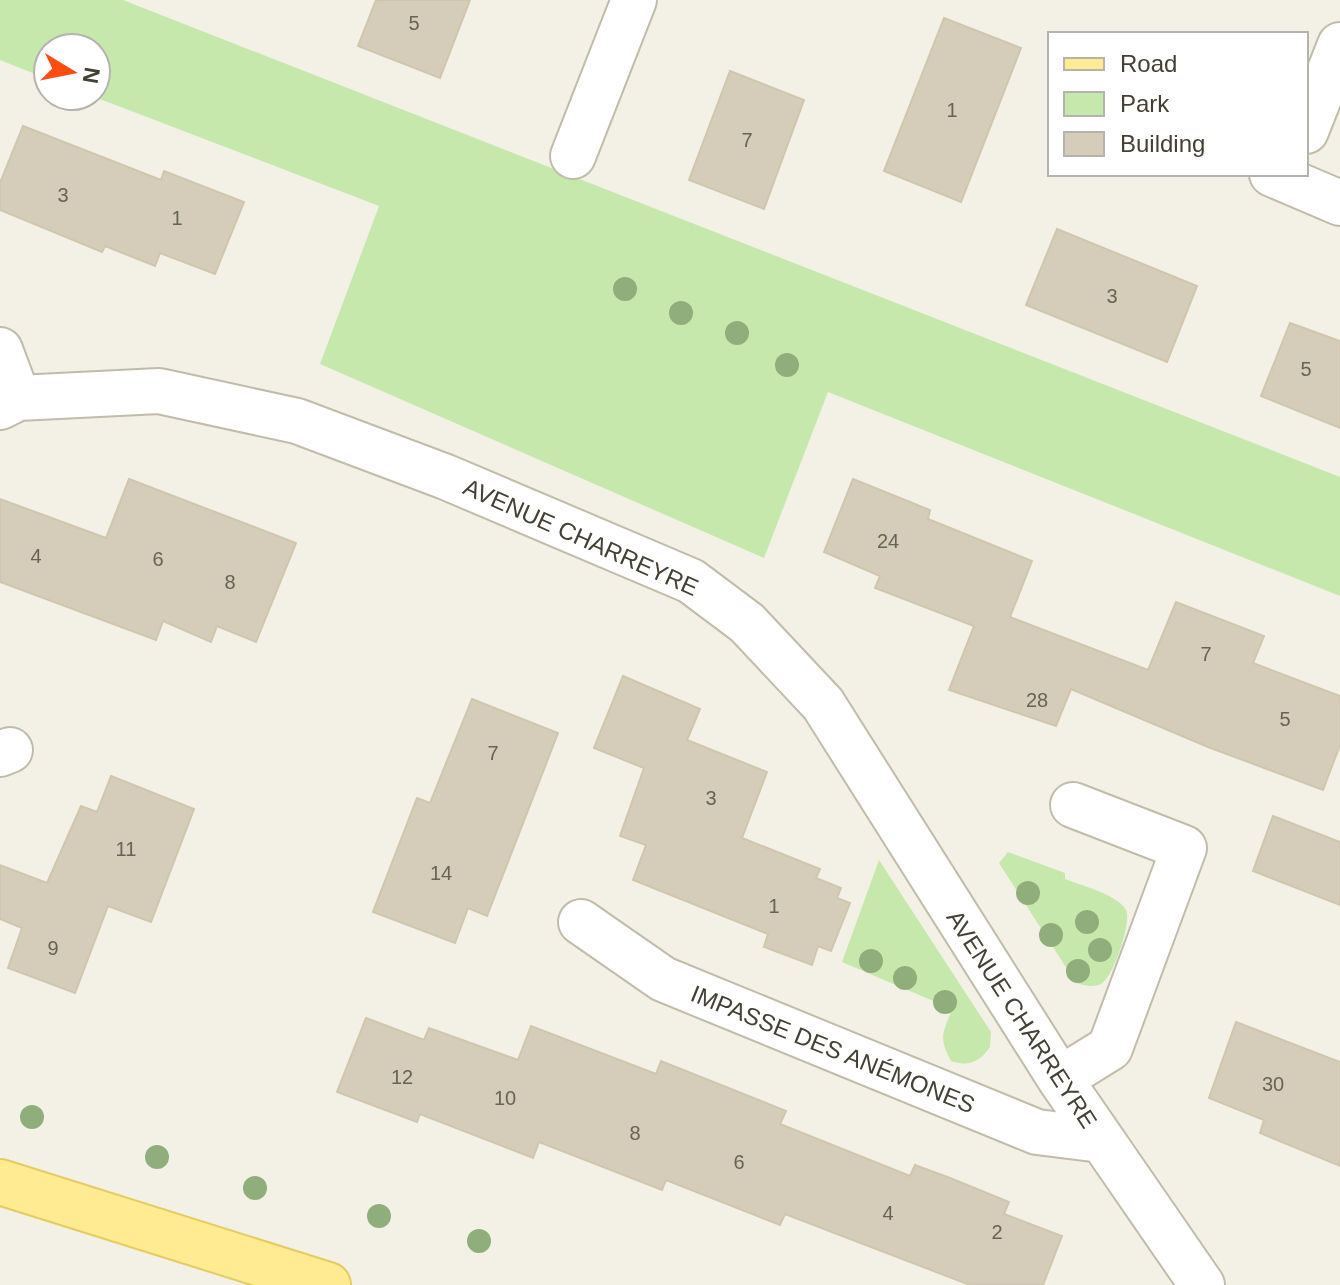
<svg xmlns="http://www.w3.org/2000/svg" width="1340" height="1285" viewBox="0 0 1340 1285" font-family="Helvetica,sans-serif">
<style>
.green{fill:#c7e8ad}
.building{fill:#d5cdba;stroke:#d0c6ad;stroke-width:2}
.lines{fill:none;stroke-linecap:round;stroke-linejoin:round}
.minor-casing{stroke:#c1bcaa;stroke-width:48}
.major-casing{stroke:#e6cb60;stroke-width:48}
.minor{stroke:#fff;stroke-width:44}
.major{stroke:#ffeb92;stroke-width:44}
.tree{fill:#8fae7c}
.labels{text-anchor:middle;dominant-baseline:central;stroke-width:7;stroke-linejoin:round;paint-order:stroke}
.number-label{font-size:20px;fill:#696356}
.street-label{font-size:24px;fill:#454034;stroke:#fff}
</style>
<rect width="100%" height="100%" fill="#f3f0e5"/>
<!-- green -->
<path class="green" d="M 0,0 L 123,0 L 1340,477 L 1340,596 L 828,392 L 764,558 L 320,364 L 379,206 L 92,96 L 96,96 L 96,48 L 48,48 L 48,79 L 0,60 Z
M 1008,852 L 1065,873 L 1065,879 C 1082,886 1117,894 1126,910 C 1132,922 1113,978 1101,984 C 1092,988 1084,985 1076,983 L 999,863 Z
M 879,860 L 991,1032 L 990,1047 C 980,1062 968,1067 951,1061 C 938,1036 943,1034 952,1009 L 842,962 Z"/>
<!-- building -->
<path class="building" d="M 376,0 L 470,0 L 440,78 L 358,46 Z
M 944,18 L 1021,48 L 961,202 L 884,171 Z
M 730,71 L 804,100 L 764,209 L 689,180 Z
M 23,126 L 161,180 L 164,171 L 244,202 L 215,274 L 160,253 L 155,266 L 105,246 L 102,252 L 0,210 L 0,183 Z
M 1057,229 L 1197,286 L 1167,362 L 1026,305 Z
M 1290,323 L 1340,341 L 1340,428 L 1261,396 Z
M 129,479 L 296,543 L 256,642 L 217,626 L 211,642 L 163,621 L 156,640 L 0,582 L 0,499 L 106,538 Z
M 853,479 L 930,510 L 928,519 L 1032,561 L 1010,617 L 1148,670 L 1176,602 L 1264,636 L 1253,663 L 1340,696 L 1340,745 L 1323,790 L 1208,747 L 1071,689 L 1056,726 L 949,690 L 974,626 L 875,588 L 880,576 L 824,552 Z
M 623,676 L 700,709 L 687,740 L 767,772 L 742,838 L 820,869 L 816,878 L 841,888 L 837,898 L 850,903 L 831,951 L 818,946 L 812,965 L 764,947 L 768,934 L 633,880 L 646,845 L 620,836 L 644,768 L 594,748 Z
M 472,699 L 558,733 L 487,916 L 468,908 L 455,943 L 373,912 L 417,798 L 430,803 Z
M 111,776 L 194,809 L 151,922 L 108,906 L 75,993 L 8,968 L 22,928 L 0,919 L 0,865 L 47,883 L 81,806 L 97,812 Z
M 1273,816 L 1340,842 L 1340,905 L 1253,871 Z
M 366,1018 L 424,1040 L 429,1028 L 518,1060 L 531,1026 L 656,1074 L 661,1061 L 786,1111 L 780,1124 L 910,1176 L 915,1165 L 950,1178 L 1009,1202 L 1004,1214 L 1062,1236 L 1043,1285 L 970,1285 L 785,1214 L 780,1225 L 666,1180 L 662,1190 L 539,1142 L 533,1158 L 420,1114 L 417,1122 L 337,1092 Z
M 1236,1022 L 1340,1062 L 1340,1166 L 1260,1133 L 1264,1120 L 1209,1098 Z"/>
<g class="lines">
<defs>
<path id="minor" d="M 1306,131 L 1340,45
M 573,156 L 634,0
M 1272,174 L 1340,203
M 0,350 L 18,398
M 0,407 L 18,398 L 159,391 L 297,421 L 446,477 L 691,581 L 747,623 L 823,704 L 1060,1079 L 1202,1285
M 0,754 L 10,750
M 581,922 L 663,979 L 1037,1132 L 1101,1140
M 1060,1079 L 1110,1048 L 1184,848 L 1073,805"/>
<path id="major" d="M 0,1182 L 328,1285"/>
</defs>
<!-- minor casing -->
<use href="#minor" class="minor-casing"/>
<!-- major casing -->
<use href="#major" class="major-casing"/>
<!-- minor -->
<use href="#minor" class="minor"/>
<!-- major -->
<use href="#major" class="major"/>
</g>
<!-- trees -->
<g class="tree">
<circle cx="625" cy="289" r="12"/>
<circle cx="681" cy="313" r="12"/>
<circle cx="737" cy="333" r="12"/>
<circle cx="787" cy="365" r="12"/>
<circle cx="1028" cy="893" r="12"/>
<circle cx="1087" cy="922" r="12"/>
<circle cx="1051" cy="935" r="12"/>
<circle cx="1100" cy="950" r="12"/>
<circle cx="871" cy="961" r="12"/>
<circle cx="1078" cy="971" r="12"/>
<circle cx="905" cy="978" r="12"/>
<circle cx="945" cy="1002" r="12"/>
<circle cx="32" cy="1117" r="12"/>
<circle cx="157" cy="1157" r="12"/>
<circle cx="255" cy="1188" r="12"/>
<circle cx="379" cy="1216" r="12"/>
<circle cx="479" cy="1241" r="12"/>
</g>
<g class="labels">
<!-- number labels -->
<g class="number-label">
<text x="414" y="23">5</text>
<text x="952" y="110">1</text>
<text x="747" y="140">7</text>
<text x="63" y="195">3</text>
<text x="177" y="218">1</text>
<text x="1112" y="296">3</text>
<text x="1306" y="369">5</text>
<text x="888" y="541">24</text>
<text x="36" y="556">4</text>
<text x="158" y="559">6</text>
<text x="230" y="582">8</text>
<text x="1206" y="654">7</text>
<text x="1037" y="700">28</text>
<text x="1285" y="719">5</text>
<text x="493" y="753">7</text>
<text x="711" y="798">3</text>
<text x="126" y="849">11</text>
<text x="441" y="873">14</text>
<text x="774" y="906">1</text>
<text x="53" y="948">9</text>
<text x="402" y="1077">12</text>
<text x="1273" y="1084">30</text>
<text x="505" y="1098">10</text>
<text x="635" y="1133">8</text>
<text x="739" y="1162">6</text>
<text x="888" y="1213">4</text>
<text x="997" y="1232">2</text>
</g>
<!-- street labels -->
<g class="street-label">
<text transform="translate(581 537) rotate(24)">AVENUE CHARREYRE</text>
<text transform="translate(1022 1019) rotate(57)">AVENUE CHARREYRE</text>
<text transform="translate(833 1049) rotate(22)">IMPASSE DES ANÉMONES</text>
</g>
</g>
<!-- legend -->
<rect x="1048" y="32" width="260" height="144" fill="#ffffff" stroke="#b5b3ae" stroke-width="2"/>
<rect x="1064" y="58" width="40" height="12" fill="#ffeb92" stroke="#b5b3ae" stroke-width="2"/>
<text x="1120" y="72" font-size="24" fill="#454034">Road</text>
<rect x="1064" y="92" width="40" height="24" fill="#c7e8ad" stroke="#b5b3ae" stroke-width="2"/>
<text x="1120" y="112" font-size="24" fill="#454034">Park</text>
<rect x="1064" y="132" width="40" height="24" fill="#d5cdba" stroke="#b5b3ae" stroke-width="2"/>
<text x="1120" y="152" font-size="24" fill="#454034">Building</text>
<!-- north arrow -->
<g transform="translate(72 72) rotate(100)"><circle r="38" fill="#ffffff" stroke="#b5b3ae" stroke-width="2"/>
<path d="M0-6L14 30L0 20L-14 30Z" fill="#fe4d11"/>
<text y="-12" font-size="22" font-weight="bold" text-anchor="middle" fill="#454034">N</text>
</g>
</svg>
